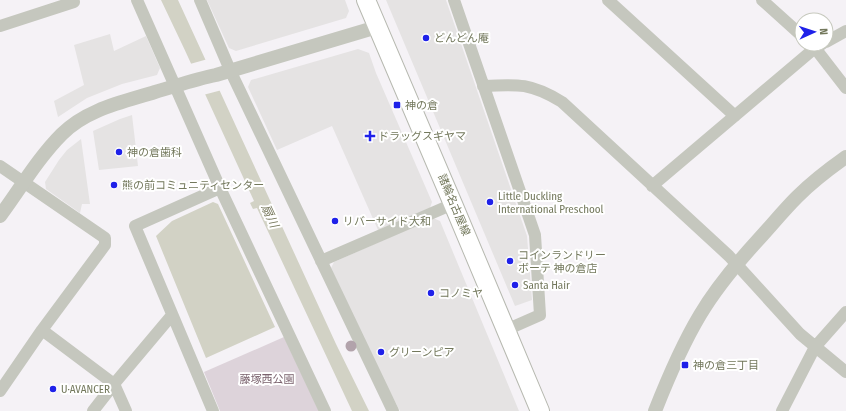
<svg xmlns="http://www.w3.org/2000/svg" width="846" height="411" viewBox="0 0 846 411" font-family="'Fira Sans Condensed','Noto Sans JP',sans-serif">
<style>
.built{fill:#e5e3e3}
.green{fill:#ddd3da}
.water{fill:#d2d2c5}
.pier{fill:#f5f2f6}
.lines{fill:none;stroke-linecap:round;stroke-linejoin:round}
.primary-casing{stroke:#b7b9b0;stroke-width:20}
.minor{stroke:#c5c7be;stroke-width:12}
.tertiary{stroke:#c5c7be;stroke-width:14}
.primary{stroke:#fff;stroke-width:18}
.tree{fill:#b2a3ab}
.poi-dot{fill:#1f21e9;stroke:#fff;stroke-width:1.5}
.labels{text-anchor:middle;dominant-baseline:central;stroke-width:4;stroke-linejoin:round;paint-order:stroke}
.poi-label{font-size:11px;fill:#73785c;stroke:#fff;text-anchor:start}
.street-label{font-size:11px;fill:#73785c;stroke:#fff}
.park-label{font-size:11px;fill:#7b636e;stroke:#fff}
.water-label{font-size:12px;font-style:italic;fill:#727356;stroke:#fff}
</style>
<rect width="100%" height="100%" fill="#f5f2f6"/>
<!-- built -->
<path class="built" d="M 207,0 L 345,0 L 349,11 L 346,18 L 236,51 L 229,48 Z
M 386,0 L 446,0 L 527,236 L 532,300 L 515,306 Z
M 110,34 L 114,51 L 146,36 L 160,68 L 157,75 L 122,84 L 87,98 L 58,117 L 54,101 L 84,85 L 74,45 Z
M 358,49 L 369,53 L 376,73 L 432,202 L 430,208 L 378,230 L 332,126 L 277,150 L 248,87 L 251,80 Z
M 132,115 L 138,166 L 99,170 L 93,131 L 120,119 Z
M 81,139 L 90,204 L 82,204 L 80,213 L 46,189 L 45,182 L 59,160 L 67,150 Z
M 433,218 L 440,221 L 519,411 L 400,411 L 379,372 L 331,268 L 334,262 Z"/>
<!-- green -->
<path class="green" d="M 284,337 L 319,411 L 220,411 L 204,372 Z"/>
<!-- water -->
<path class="water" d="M 161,0 L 178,0 L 336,344 L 369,411 L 352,411 L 257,208 L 253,209 L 250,203 L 254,201 C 223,134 193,66 161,0 Z
M 213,202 L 218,204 L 275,327 L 206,358 L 156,236 L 172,221 Z"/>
<!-- pier -->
<path class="pier" d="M 208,59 L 222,90 L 203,95 L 190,64 Z"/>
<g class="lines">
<defs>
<path id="primary" d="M 366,0 L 453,204 L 540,411"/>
</defs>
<!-- primary casing -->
<use href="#primary" class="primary-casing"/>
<!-- minor -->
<path class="minor" d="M 137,0 L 220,188 L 325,411
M 200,0 L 230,70 L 393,411
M 454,0 L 535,235 L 540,315 L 506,330
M 608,0 L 735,116
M 762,0 L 802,36
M 0,26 L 74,2
M 826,42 L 846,31
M 810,44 L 815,48 L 846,88
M 483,86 C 518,84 531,83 562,102 L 729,256 L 800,334 L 846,372
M 0,166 L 105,238 L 105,245 L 42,330 L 0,391
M 652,186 L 815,48 L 822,44
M 321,261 L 453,204
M 42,330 L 114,384 L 126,411
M 93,411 L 114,384 L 172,315
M 213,411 L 135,226 L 220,188
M 782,411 L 815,347 L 846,312"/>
<!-- tertiary -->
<path class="tertiary" d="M 0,216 C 20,189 38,158 62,134 C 87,109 123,102 155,92 C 176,86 196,79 216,75 L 377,27
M 655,411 C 668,378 682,345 700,315 C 716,288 737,263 758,240 C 771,226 783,211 797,197 C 812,182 829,169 846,157"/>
<!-- primary -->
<use href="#primary" class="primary"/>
</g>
<!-- trees -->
<circle class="tree" cx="351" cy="346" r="5.5"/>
<!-- markers -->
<g class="poi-dot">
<circle cx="426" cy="38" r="4"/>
<rect x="393" y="101" width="8" height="8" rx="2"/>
<path d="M368 130h4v4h4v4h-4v4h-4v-4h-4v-4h4z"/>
<circle cx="119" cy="152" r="4"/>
<circle cx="114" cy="185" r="4"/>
<circle cx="490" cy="202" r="4"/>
<circle cx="335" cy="221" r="4"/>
<circle cx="510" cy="261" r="4"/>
<circle cx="515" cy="285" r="4"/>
<circle cx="431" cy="293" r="4"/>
<circle cx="381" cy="352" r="4"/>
<rect x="681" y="361" width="8" height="8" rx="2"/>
<circle cx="53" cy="389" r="4"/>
</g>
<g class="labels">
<!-- poi labels -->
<g class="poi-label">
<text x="434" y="38">どんどん庵</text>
<text x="405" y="105">神の倉</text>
<text x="378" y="136">ドラッグスギヤマ</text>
<text x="127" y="152">神の倉歯科</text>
<text x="122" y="185">熊の前コミュニティセンター</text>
<text x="498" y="196">Little Duckling<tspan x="498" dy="13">International Preschool</tspan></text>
<text x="343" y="221">リバーサイド大和</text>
<text x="518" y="255">コインランドリー<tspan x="518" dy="13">ボーテ 神の倉店</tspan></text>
<text x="523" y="285">Santa Hair</text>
<text x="439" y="293">コノミヤ</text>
<text x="389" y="352">グリーンピア</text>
<text x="693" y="365">神の倉三丁目</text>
<text x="61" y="389">U·AVANCER</text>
</g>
<!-- street labels -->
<g class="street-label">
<text transform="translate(454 205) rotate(67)">諸輪名古屋線</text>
</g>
<!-- park labels -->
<g class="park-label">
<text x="267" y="379">藤塚西公園</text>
</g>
<!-- water labels -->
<g class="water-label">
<text transform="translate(270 216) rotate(65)">扇川</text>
</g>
</g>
<!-- north arrow -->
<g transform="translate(814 32) rotate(87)"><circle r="19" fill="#ffffff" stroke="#c7c9be"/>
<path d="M0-3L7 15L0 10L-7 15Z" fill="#1f21e9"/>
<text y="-6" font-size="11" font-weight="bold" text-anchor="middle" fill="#73785c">N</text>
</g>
</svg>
